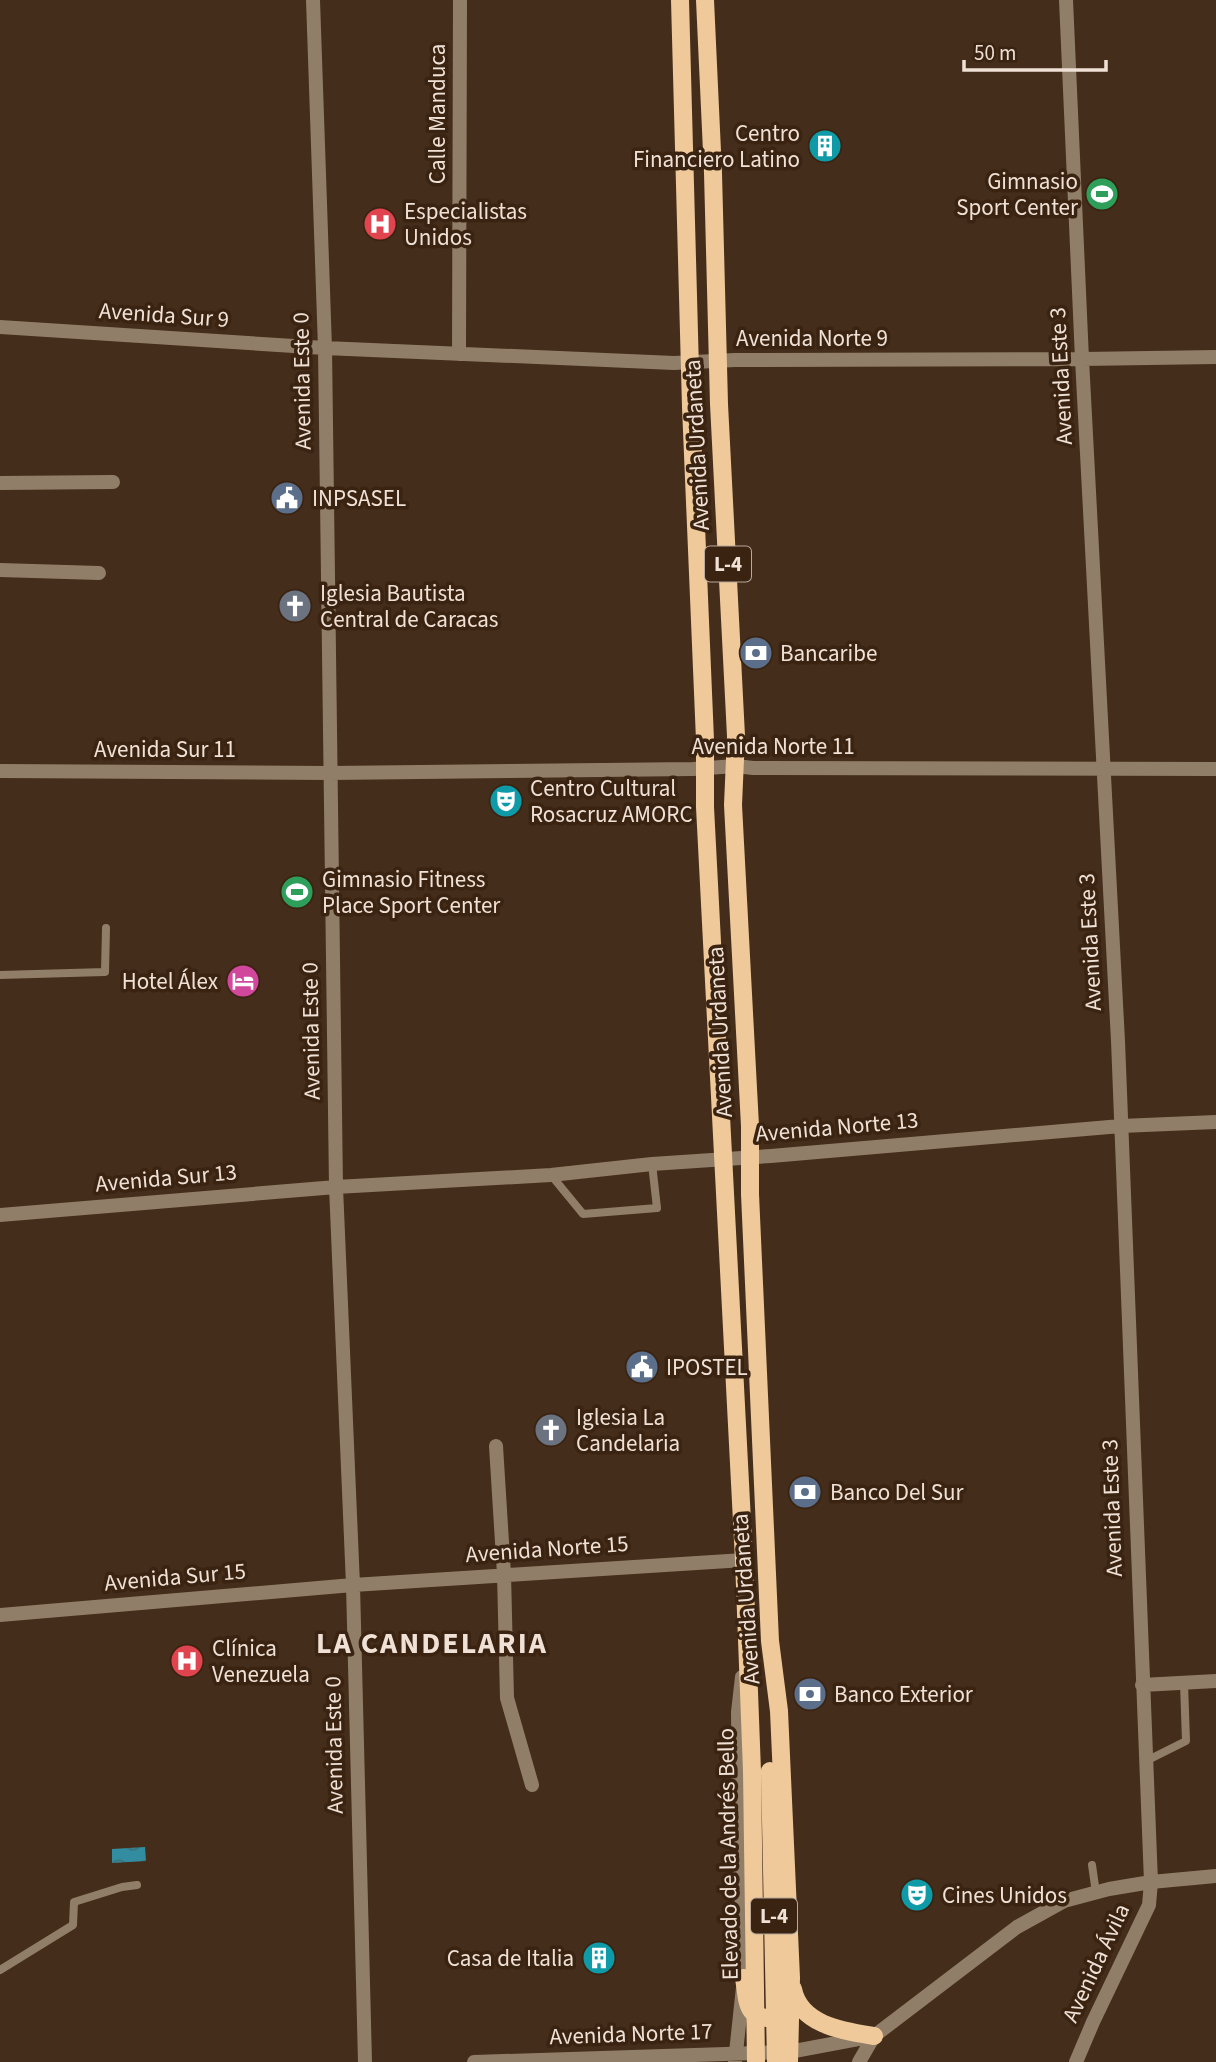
<svg xmlns="http://www.w3.org/2000/svg" width="1216" height="2062" viewBox="0 0 1216 2062" font-family="'Source Sans 3',sans-serif">
<style>
.water{fill:url(#water-waves)}
.lines{fill:none;stroke-linecap:round;stroke-linejoin:round}
.lane{stroke:#917e68;stroke-width:8}
.street{stroke:#917e68;stroke-width:14}
.primary{stroke:#efc99a;stroke-width:18}
.primary-bridge{stroke:#efc99a;stroke-width:18}
.labels{text-anchor:middle;dominant-baseline:central;stroke-width:7;stroke-linejoin:round;paint-order:stroke}
.shield{fill:#3a2311;stroke:#b9a89b;stroke-width:2}
.shield-label{font-size:21px;font-weight:bold;fill:#f0e1d6}
.street-label{font-size:23px;fill:#f0e1d6;stroke:#3a2311}
.poi-label{font-size:23px;fill:#f0e1d6;stroke:#3a2311;text-anchor:start}
.district-label{font-size:30px;font-weight:bold;letter-spacing:2px;fill:#f0e1d6;stroke:#3a2311}
</style>
<defs>
<pattern id="water-waves" width="16" height="10" patternUnits="userSpaceOnUse" patternTransform="scale(1.75)"><rect width="16" height="10" fill="#328da0"/><path d="M0 5q4-4 8 0t8 0" fill="none" stroke="#3a737e"/></pattern>
</defs>
<rect width="100%" height="100%" fill="#442d1b"/>
<!-- water -->
<path class="water" d="M 145,1847 L 146,1861 L 112,1863 L 112,1849 Z"/>
<g class="lines">
<!-- lane -->
<path class="lane" d="M 0,975 L 105,972 L 106,928
M 551,1175 L 583,1214 L 657,1208 L 652,1164
M 1146,1761 L 1186,1741 L 1184,1683
M 1092,1865 L 1096,1893
M 0,1970 L 73,1925 L 74,1902 L 122,1887 L 137,1885"/>
<!-- street -->
<path class="street" d="M 313,0 L 325,348 L 336,1187 L 353,1585 L 365,2062
M 1066,0 L 1082,359 L 1118,1041 L 1151,1882 L 1149,1905 L 1093,2022 L 1076,2062
M 0,327 L 325,348 L 674,363 L 735,360 L 1082,359 L 1216,357
M 459,354 L 460,0
M 0,483 L 113,482
M 0,570 L 99,573
M 0,771 L 330,773 L 693,769 L 736,766 L 753,768 L 1216,769
M 0,1215 L 336,1187 L 551,1175 L 652,1164 L 771,1156 L 1121,1126 L 1216,1122
M 496,1446 L 504,1574 L 507,1698 L 532,1785
M 0,1615 L 353,1585 L 744,1560
M 1142,1685 L 1216,1681
M 474,2062 L 789,2052 L 874,2036 L 1017,1927 L 1064,1901 L 1109,1889 L 1151,1882 L 1216,1876
M 735,2062 L 744,1978 L 739,1822 L 738,1712 L 742,1677
M 859,2062 L 874,2036"/>
<!-- primary -->
<path class="primary" d="M 680,0 L 691,407 L 705,740 L 705,807 L 744,1560 L 752,1771
M 705,0 L 713,173 L 719,404 L 736,736 L 733,805 L 750,1126 L 750,1194 L 770,1641 L 779,1711 L 791,1978 L 789,2062
M 744,1978 C 748,2002 745,2020 775,2018 L 784,2006
M 793,1989 C 800,2025 843,2031 874,2036"/>
<!-- primary-bridge -->
<path class="primary-bridge" d="M 752,1771 L 756,2062
M 770,1771 L 776,2062"/>
</g>
<!-- icons -->
<defs>
<symbol id="building-disc" viewBox="-11 -11 22 22"><circle r="9.5" fill="#0f9aa8" stroke="#3a2311"/><path d="M-4-6H4V6H1V3H-1V6H-4ZM-2.5-4.3h1.7v1.8h-1.7ZM.8-4.3h1.7v1.8H.8ZM-2.5-1h1.7V.8h-1.7ZM.8-1h1.7V.8H.8Z" fill="#fff"/></symbol>
<symbol id="stadium-disc" viewBox="-11 -11 22 22"><circle r="9.5" fill="#2e9e5b" stroke="#3a2311"/><path d="M0-5a6.5 5 0 1 0 0 10a6.5 5 0 1 0 0-10ZM-3.5-1.8h7v3.6h-7Z" fill="#fff"/></symbol>
<symbol id="hospital-disc" viewBox="-11 -11 22 22"><circle r="9.5" fill="#e0444e" stroke="#3a2311"/><path d="M-5-5h3v3.5h4V-5h3V5h-3V1.5h-4V5h-3Z" fill="#fff"/></symbol>
<symbol id="civic-disc" viewBox="-11 -11 22 22"><circle r="9.5" fill="#5c6f8a" stroke="#3a2311"/><path d="M-.6-6.5H3V-4.5H.6V-3L4-1V1h2V6H-6V1h2V-1L-.6-3ZM-1.2 2.5V6h2.4V2.5Z" fill="#fff"/></symbol>
<symbol id="church-disc" viewBox="-11 -11 22 22"><circle r="9.5" fill="#6b7280" stroke="#3a2311"/><path d="M-1.2-6h2.4v3.5h3.3v2.4h-3.3V6h-2.4V-.1h-3.3v-2.4h3.3Z" fill="#fff"/></symbol>
<symbol id="bank-disc" viewBox="-11 -11 22 22"><circle r="9.5" fill="#5c6f8a" stroke="#3a2311"/><path d="M-6-4H6V4H-6ZM0-2.3a2.3 2.3 0 1 0 0 4.6a2.3 2.3 0 1 0 0-4.6Z" fill="#fff"/></symbol>
<symbol id="theatre-disc" viewBox="-11 -11 22 22"><circle r="9.5" fill="#0f9aa8" stroke="#3a2311"/><path d="M-5-5.5Q0-4 5-5.5V0Q5 5 0 6Q-5 5-5 0ZM-3.3-2.5H-1v1.5H-3.3ZM1-2.5H3.3v1.5H1ZM-2.8 1Q0 5.5 2.8 1Z" fill="#fff"/></symbol>
<symbol id="hotel-disc" viewBox="-11 -11 22 22"><circle r="9.5" fill="#d1479c" stroke="#3a2311"/><path d="M-6-4.5h1.5V1H6V5H4.5V3h-9V5H-6ZM-4 0a1.8 1.8 0 1 1 3.6 0ZM.5 0V-2.5h3Q6-2.5 6 0Z" fill="#fff"/></symbol>
</defs>
<g fill-rule="evenodd">
<use href="#building-disc" x="806" y="127" width="38" height="38"/>
<use href="#stadium-disc" x="1083" y="175" width="38" height="38"/>
<use href="#hospital-disc" x="361" y="205" width="38" height="38"/>
<use href="#civic-disc" x="268" y="479" width="38" height="38"/>
<use href="#church-disc" x="276" y="587" width="38" height="38"/>
<use href="#bank-disc" x="737" y="634" width="38" height="38"/>
<use href="#theatre-disc" x="487" y="782" width="38" height="38"/>
<use href="#stadium-disc" x="278" y="873" width="38" height="38"/>
<use href="#hotel-disc" x="224" y="962" width="38" height="38"/>
<use href="#civic-disc" x="623" y="1348" width="38" height="38"/>
<use href="#church-disc" x="532" y="1411" width="38" height="38"/>
<use href="#bank-disc" x="786" y="1473" width="38" height="38"/>
<use href="#hospital-disc" x="168" y="1642" width="38" height="38"/>
<use href="#bank-disc" x="791" y="1675" width="38" height="38"/>
<use href="#theatre-disc" x="898" y="1876" width="38" height="38"/>
<use href="#building-disc" x="580" y="1939" width="38" height="38"/>
</g>
<g class="labels">
<!-- shield labels -->
<g class="shield">
<rect x="705" y="546.5" width="46" height="35" rx="5"/>
<rect x="751" y="1898.5" width="46" height="35" rx="5"/>
</g>
<g class="shield-label">
<text x="728" y="564">L-4</text>
<text x="774" y="1916">L-4</text>
</g>
<!-- street labels -->
<g class="street-label">
<text transform="translate(437 114) rotate(-90)">Calle Manduca</text>
<text transform="translate(164 315) rotate(4)">Avenida Sur 9</text>
<text x="812" y="338">Avenida Norte 9</text>
<text transform="translate(1061 376) rotate(-93)">Avenida Este 3</text>
<text transform="translate(302 381) rotate(-91)">Avenida Este 0</text>
<text transform="translate(697 445) rotate(-93)">Avenida Urdaneta</text>
<text x="773" y="746">Avenida Norte 11</text>
<text x="165" y="749">Avenida Sur 11</text>
<text transform="translate(1090 942) rotate(-93)">Avenida Este 3</text>
<text transform="translate(311 1031) rotate(-91)">Avenida Este 0</text>
<text transform="translate(720 1032) rotate(-93)">Avenida Urdaneta</text>
<text transform="translate(837 1127) rotate(-5)">Avenida Norte 13</text>
<text transform="translate(166 1178) rotate(-5)">Avenida Sur 13</text>
<text transform="translate(1112 1508) rotate(-92)">Avenida Este 3</text>
<text transform="translate(547 1549) rotate(-4)">Avenida Norte 15</text>
<text transform="translate(175 1577) rotate(-5)">Avenida Sur 15</text>
<text transform="translate(746 1599) rotate(-94)">Avenida Urdaneta</text>
<text transform="translate(334 1745) rotate(-91)">Avenida Este 0</text>
<text transform="translate(728 1854) rotate(-91)">Elevado de la Andrés Bello</text>
<text transform="translate(1096 1963) rotate(-65)">Avenida Ávila</text>
<text transform="translate(631 2034) rotate(-2)">Avenida Norte 17</text>
</g>
<!-- poi labels -->
<g class="poi-label">
<text x="800" y="133" text-anchor="end">Centro<tspan x="800" dy="26">Financiero Latino</tspan></text>
<text x="1078" y="181" text-anchor="end">Gimnasio<tspan x="1078" dy="26">Sport Center</tspan></text>
<text x="404" y="211">Especialistas<tspan x="404" dy="26">Unidos</tspan></text>
<text x="312" y="498">INPSASEL</text>
<text x="320" y="593">Iglesia Bautista<tspan x="320" dy="26">Central de Caracas</tspan></text>
<text x="780" y="653">Bancaribe</text>
<text x="530" y="788">Centro Cultural<tspan x="530" dy="26">Rosacruz AMORC</tspan></text>
<text x="322" y="879">Gimnasio Fitness<tspan x="322" dy="26">Place Sport Center</tspan></text>
<text x="218" y="981" text-anchor="end">Hotel Álex</text>
<text x="666" y="1367">IPOSTEL</text>
<text x="576" y="1417">Iglesia La<tspan x="576" dy="26">Candelaria</tspan></text>
<text x="830" y="1492">Banco Del Sur</text>
<text x="212" y="1648">Clínica<tspan x="212" dy="26">Venezuela</tspan></text>
<text x="834" y="1694">Banco Exterior</text>
<text x="942" y="1895">Cines Unidos</text>
<text x="574" y="1958" text-anchor="end">Casa de Italia</text>
</g>
<!-- district labels -->
<g class="district-label">
<text x="432" y="1643">LA CANDELARIA</text>
</g>
</g>
<!-- scale -->
<path d="M964 60v10h142v-10" fill="none" stroke="#f0e1d6" stroke-width="3.5"/>
<text x="974" y="60" font-size="21" fill="#f0e1d6" stroke="#3a2311" stroke-width="5" paint-order="stroke">50 m</text>
</svg>
